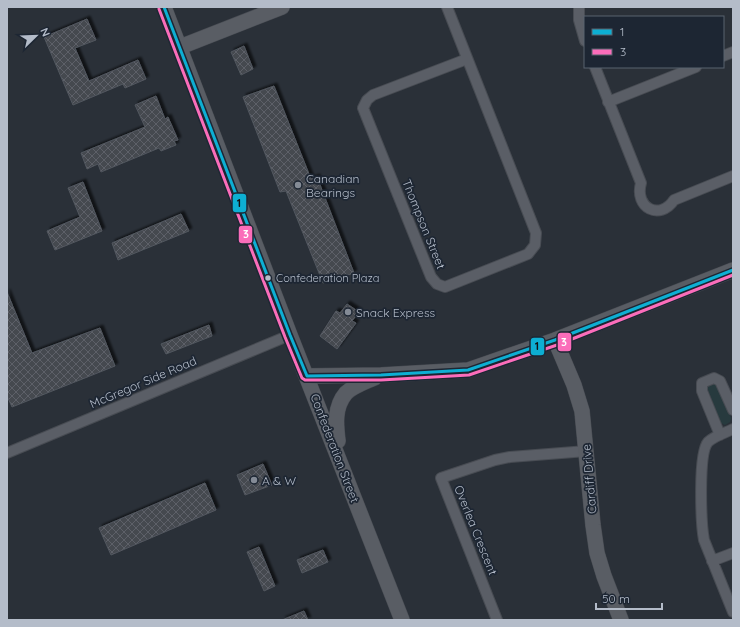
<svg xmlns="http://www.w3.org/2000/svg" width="740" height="627" viewBox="0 0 740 627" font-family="Quicksand,sans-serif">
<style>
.grass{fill:#273a3e}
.building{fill:url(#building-cross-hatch);stroke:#52575f;filter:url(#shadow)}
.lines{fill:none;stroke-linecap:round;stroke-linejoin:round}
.street-casing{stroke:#484c53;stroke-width:12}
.secondary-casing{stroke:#484c53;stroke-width:16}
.street{stroke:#5a5e66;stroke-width:10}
.secondary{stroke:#595d64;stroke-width:15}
.bus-1-casing{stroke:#1d2633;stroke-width:6}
.bus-2-casing{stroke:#1d2633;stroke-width:6}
.bus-1{stroke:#0dafd3;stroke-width:3}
.bus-2{stroke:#fb6dba;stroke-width:3}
.poi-dot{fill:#848b96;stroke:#1d2633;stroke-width:1.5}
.bus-dot{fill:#b4bcc9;stroke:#1d2633;stroke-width:1.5}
.labels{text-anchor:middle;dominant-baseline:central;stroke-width:3.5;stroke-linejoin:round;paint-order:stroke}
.bus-label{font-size:11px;fill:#b4bcc9;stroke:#1d2633;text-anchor:start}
.poi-label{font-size:12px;fill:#b4bcc9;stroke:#1d2633;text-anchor:start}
.street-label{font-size:12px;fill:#b4bcc9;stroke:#1d2633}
.line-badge{stroke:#1d2633;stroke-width:1.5}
.badge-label{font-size:11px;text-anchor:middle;font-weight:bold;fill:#fff}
.pale-badge-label{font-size:11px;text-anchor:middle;font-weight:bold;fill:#111}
</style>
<defs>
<pattern id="building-cross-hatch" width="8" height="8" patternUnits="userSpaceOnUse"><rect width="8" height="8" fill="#444950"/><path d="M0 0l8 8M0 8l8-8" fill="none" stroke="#5d6168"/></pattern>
<filter id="shadow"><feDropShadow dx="3" dy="-3" stdDeviation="1" flood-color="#0009"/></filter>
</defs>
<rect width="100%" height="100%" fill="#2a3038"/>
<!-- grass -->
<path class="grass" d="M 717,383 L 731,418 L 730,422 L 725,425 L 721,423 L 707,388 L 711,384 Z"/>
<!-- building -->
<path class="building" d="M 87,19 L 96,40 L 75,48 L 89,81 L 138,60 L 146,79 L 125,88 L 123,84 L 73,105 L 44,37 Z
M 244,46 L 253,69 L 241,75 L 231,52 Z
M 274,86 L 311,179 L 317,177 L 354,273 L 323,283 L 286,191 L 280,192 L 243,97 Z
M 156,96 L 165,119 L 168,117 L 178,140 L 174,141 L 176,145 L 161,151 L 159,148 L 101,172 L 98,164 L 87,169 L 81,153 L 145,127 L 135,105 Z
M 83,182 L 102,231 L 55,250 L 47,231 L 80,217 L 68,188 Z
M 181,214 L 189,231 L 118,260 L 112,243 Z
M 7,292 L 32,353 L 100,328 L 115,366 L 12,407 L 7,396 Z
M 347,304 L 359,312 L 352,321 L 356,323 L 337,349 L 320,336 L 336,311 L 340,313 Z
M 209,325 L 212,336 L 166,354 L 161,344 Z
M 263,464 L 272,485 L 245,495 L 237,475 Z
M 205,483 L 216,510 L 111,555 L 99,528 Z
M 259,547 L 275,586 L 264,591 L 247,552 Z
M 323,550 L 328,562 L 302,573 L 297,560 Z
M 304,611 L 308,620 L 282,620 Z"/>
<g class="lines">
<defs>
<path id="street" d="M 447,7 L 536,233 L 535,245 L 528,254 L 445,287 L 437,284 L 431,277 L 363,108 L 367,100 L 373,95 L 467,59
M 579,7 L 579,20 L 585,41
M 723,56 L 733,52
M 595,67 L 641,183 C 634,208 660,221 674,200 L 733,176
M 608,102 L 696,67
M 733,429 C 725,433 714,436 708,442 C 698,453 701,524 704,540 L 733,612
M 720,435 L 702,391 L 702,383 L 714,378 L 720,381 L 733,410
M 7,453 L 290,335
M 712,561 L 733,553
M 497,620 L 441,478 L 495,460 L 510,457 L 587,451"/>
<path id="secondary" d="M 164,7 L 290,335 L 402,620
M 180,47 L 282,7
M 555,340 L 574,385 L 582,411 L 593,525 L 597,553 L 604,576 L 621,620
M 307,376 L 381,375 L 468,370 L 555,340 L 733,270
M 338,441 C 336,425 334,407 346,393 C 353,386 368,381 376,377"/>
</defs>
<!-- street casing -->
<use href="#street" class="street-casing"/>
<!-- secondary casing -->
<use href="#secondary" class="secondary-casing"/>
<!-- street -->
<use href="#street" class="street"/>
<!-- secondary -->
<use href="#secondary" class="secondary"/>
<defs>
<path id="bus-1" d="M 164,7 L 290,335 L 307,376 L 381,375 L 468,370 L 555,340 L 733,270"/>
<path id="bus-2" d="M 159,9 L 285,337 L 302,378 L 305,380 L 381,380 L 469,375 L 557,345 L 733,275"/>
</defs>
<!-- bus-1 casing -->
<use href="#bus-1" class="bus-1-casing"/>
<!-- bus-2 casing -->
<use href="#bus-2" class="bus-2-casing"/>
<!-- bus-1 -->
<use href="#bus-1" class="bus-1"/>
<!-- bus-2 -->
<use href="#bus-2" class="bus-2"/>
</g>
<!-- markers -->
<g class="poi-dot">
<circle cx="298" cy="185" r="4"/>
<circle cx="348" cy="312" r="4"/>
<circle cx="254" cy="480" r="4"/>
</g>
<circle class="bus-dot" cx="268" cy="278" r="3.5"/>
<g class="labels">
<!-- bus labels -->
<g class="bus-label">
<text x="276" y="278">Confederation Plaza</text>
</g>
<!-- poi labels -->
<g class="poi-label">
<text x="306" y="178">Canadian<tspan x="306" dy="14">Bearings</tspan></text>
<text x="356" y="312">Snack Express</text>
<text x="262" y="480">A &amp; W</text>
</g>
<!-- street labels -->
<g class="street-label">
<text transform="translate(424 224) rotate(68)">Thompson Street</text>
<text transform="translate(143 382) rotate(-23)">McGregor Side Road</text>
<text transform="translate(335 448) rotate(69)">Confederation Street</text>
<text transform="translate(589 479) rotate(-95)">Cardiff Drive</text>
<text transform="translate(476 530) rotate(68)">Overlea Crescent</text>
</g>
</g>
<g class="line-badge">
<rect x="232" y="193" width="15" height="20" rx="4" fill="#0dafd3"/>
<rect x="238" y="225" width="15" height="19" rx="4" fill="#fb6dba"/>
<rect x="557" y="332" width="15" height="20" rx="4" fill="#fb6dba"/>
<rect x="530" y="337" width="15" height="19" rx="4" fill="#0dafd3"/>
</g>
<g class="badge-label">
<text x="246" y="238">3</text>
<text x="564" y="346">3</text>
</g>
<g class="pale-badge-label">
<text x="239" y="207">1</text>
<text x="537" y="350">1</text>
</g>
<!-- border -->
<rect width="740" height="627" fill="none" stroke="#b4bcc9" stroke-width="16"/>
<!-- legend -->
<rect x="584" y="16" width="140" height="52" fill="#1d2633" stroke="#59626f"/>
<rect x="592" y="29" width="20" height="6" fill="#0dafd3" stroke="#59626f"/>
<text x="620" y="36" font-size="12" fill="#b4bcc9">1</text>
<rect x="592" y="49" width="20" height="6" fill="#fb6dba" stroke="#59626f"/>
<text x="620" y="56" font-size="12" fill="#b4bcc9">3</text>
<!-- north arrow -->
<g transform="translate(36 36) rotate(67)" stroke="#1d2633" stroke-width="3" paint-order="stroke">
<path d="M0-3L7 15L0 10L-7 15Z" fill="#b4bcc9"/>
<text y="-6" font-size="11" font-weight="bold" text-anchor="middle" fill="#b4bcc9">N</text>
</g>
<!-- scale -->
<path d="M596 603v6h66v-6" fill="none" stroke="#b4bcc9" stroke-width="2"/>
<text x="602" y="603" font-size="12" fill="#b4bcc9" stroke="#1d2633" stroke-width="3" paint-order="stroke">50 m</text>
</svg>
